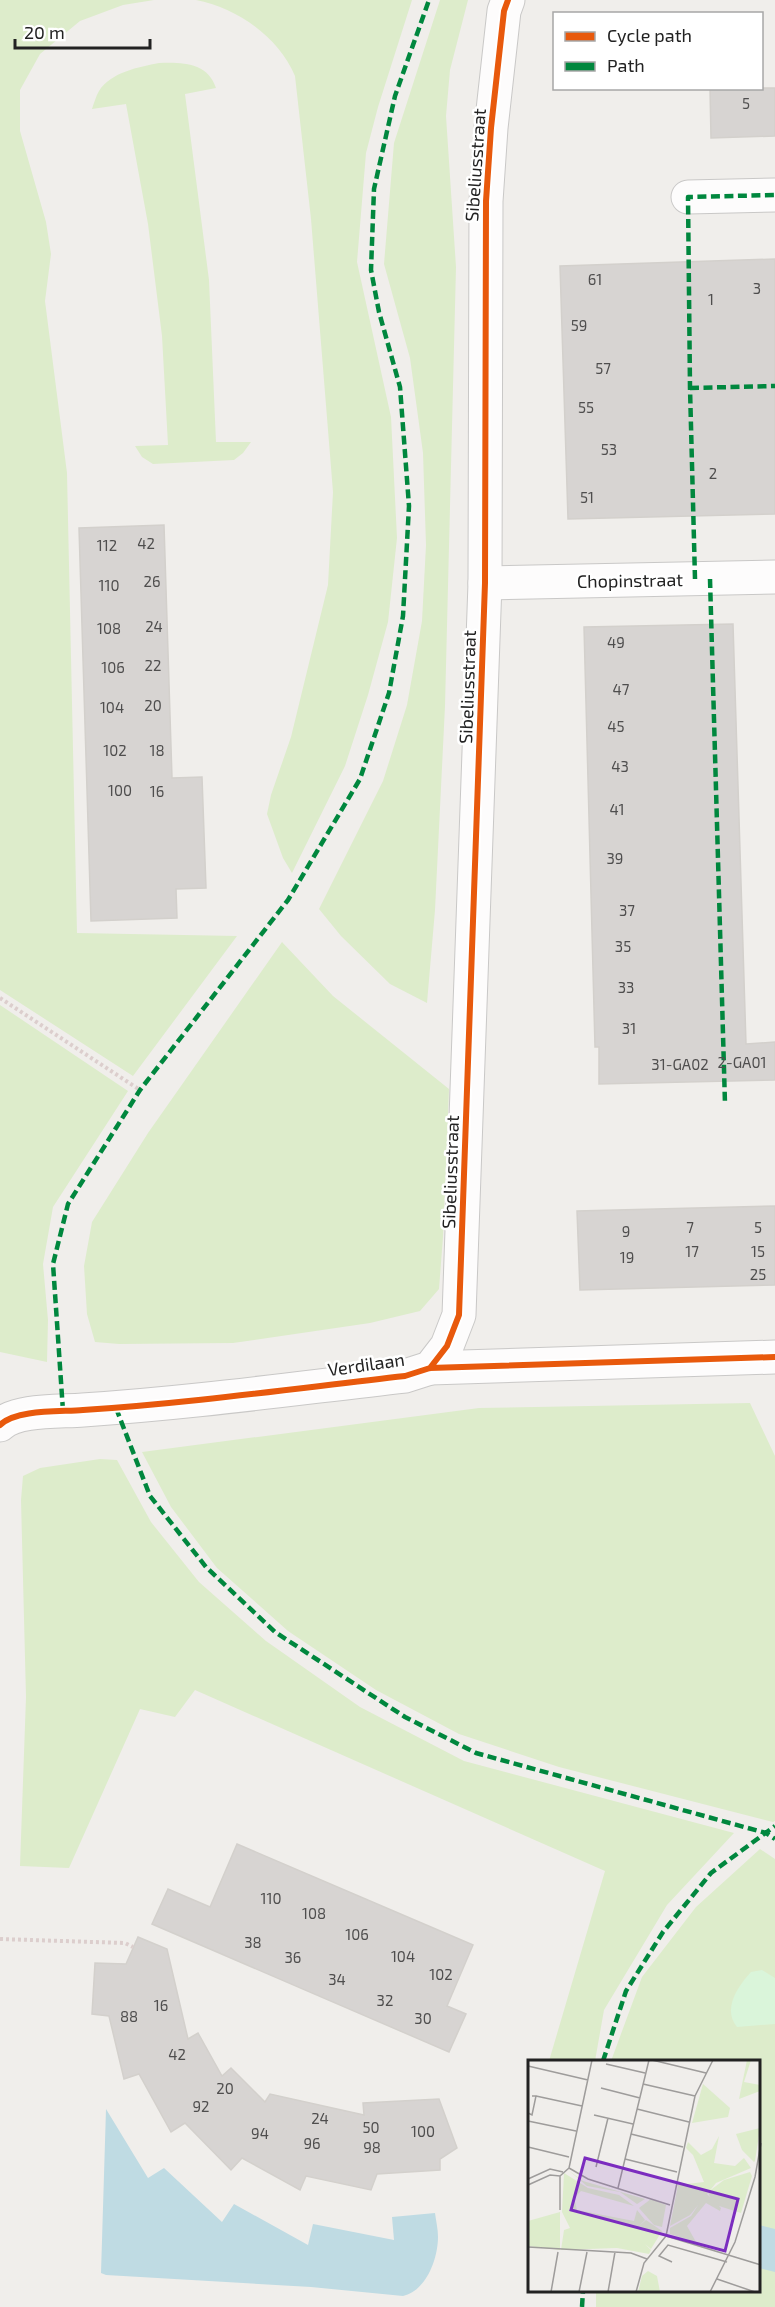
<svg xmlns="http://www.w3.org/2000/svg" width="775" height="2307" viewBox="0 0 775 2307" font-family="'Exo 2',sans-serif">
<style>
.grass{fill:#ddeccb}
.park{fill:#daf5da}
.water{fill:#bfdbe3}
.building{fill:#d7d4d2;stroke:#d3d0cc;stroke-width:1.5}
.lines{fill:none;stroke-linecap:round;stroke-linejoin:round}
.pedestrian-casing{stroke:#c9c8c7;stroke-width:35}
.minor-casing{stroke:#c9c8c7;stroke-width:35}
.tertiary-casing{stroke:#c9c8c7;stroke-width:35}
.path{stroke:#dccecd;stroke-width:4;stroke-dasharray:3 3;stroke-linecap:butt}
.pedestrian{stroke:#fdfcfc;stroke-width:33}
.minor{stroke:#fdfcfc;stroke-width:33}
.tertiary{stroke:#fdfcfc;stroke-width:33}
.quiet{stroke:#00873e;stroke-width:4.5;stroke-dasharray:9 4.5;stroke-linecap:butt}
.cycleway-casing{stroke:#fff;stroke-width:10}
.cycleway{stroke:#e8590c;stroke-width:6}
.labels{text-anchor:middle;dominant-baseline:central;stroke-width:5;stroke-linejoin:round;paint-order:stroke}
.number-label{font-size:15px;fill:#4f4e4e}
.street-label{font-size:18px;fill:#222;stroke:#fff}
.inset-road{fill:none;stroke:#9e9c9b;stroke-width:1.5}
.view{fill:#7b2cbf;fill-opacity:0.15;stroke:#7b2cbf;stroke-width:3}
.inset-edge{fill:none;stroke:#222;stroke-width:3}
</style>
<rect width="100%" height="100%" fill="#f0eeeb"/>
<!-- grass -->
<path class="grass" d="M 0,0 L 154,0 L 123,5 L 80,21 L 40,54 L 20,90 L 20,131 L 46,222 L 51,254 L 45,301 L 67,473 L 77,933 L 237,936 L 133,1076 L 0,990 Z
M 196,0 L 412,0 L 378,107 L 366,153 L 357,262 L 391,417 L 397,538 L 388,622 L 368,695 L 345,766 L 292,873 L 283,858 L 267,814 L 271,795 L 291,737 L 328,585 L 333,492 L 311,219 L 295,76 C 279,37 237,8 196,0 Z
M 440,0 L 468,0 L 450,70 L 446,116 L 456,267 L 445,706 L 435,910 L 427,1003 L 390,984 L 341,936 L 319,909 L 383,781 L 407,705 L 422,621 L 426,545 L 423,453 L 410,358 L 384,264 L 394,143 Z
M 159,63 C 183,62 208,63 216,88 L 185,94 L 209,280 L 216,442 L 251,442 L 243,453 L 234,460 L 153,464 L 142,457 L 135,446 L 168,445 L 162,336 L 148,224 L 126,104 L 92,109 C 94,103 96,96 99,91 C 111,72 139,67 159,63 Z
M 282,942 L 333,996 L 449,1089 L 443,1237 L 439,1289 L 420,1311 L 370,1323 L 233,1343 L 119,1344 L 95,1342 L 87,1314 L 84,1266 L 92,1222 L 148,1133 Z
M 0,1005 L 128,1091 L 53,1207 L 43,1264 L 48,1320 L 47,1362 L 0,1352 Z
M 750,1403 L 775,1456 L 775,1821 L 773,1822 L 559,1767 L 459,1734 L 376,1690 L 288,1631 L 217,1568 L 171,1507 L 142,1452 L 479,1408 Z
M 100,1459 L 117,1460 L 151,1522 L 199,1582 L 266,1641 L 360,1707 L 464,1761 L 734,1833 L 667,1905 L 604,2010 L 595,2061 L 549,2061 L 605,1871 L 195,1690 L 175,1717 L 140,1709 L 69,1868 L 20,1866 L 26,1697 L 21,1500 L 23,1476 L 40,1468 Z
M 760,1849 L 775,1859 L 775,2307 L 596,2307 L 596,2291 L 758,2290 L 758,2061 L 611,2061 L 642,1977 L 696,1907 Z"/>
<!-- park -->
<path class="park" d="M 762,1970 L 775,1978 L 775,2024 L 737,2027 C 722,2009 738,1986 751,1972 Z"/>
<!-- water -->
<path class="water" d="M 106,2109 L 148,2178 L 164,2168 L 222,2222 L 234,2204 L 308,2245 L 313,2224 L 394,2240 L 392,2217 L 435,2213 C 436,2221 438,2229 438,2237 C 438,2259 426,2291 403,2296 L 311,2287 L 106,2275 L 101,2273 Z
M 759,2225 L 775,2229 L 775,2272 L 759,2268 Z"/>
<!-- building -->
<path class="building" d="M 710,88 L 775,88 L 775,136 L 711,138 Z
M 775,259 L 775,514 L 568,519 L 560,266 Z
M 164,525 L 172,778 L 202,777 L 206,888 L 176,889 L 177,918 L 91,921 L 79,528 Z
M 733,624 L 746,1044 L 775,1042 L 775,1080 L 599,1084 L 599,1047 L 595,1047 L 584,627 Z
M 775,1206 L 775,1285 L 580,1290 L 577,1211 Z
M 237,1844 L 473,1945 L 447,2006 L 466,2014 L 449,2052 L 152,1924 L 168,1889 L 210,1907 Z
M 138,1937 L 167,1949 L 188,2039 L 198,2033 L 222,2076 L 231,2068 L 265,2102 L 270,2094 L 364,2115 L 363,2103 L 439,2099 L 457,2148 L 440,2159 L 440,2170 L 377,2174 L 371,2190 L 306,2176 L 300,2190 L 242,2158 L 231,2170 L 185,2123 L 171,2132 L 139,2074 L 124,2079 L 109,2016 L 92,2014 L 95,1963 L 126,1964 Z"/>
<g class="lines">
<defs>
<path id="pedestrian" d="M 688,197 L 775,195"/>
<path id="minor" d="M 485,583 L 775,577
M 430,1368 L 775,1357"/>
<path id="tertiary" d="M 0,1425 C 17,1409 60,1412 83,1410 C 191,1403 298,1388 405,1376 L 430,1368 L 447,1346 L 459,1315 L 485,583 L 486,201 L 491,128 L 504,11 L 508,0"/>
</defs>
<!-- pedestrian casing -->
<use href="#pedestrian" class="pedestrian-casing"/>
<!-- minor casing -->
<use href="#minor" class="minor-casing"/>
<!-- tertiary casing -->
<use href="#tertiary" class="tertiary-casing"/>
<!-- path -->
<path class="path" d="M 0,998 L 140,1090
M 0,1939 L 125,1943 L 133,1947"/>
<!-- pedestrian -->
<use href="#pedestrian" class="pedestrian"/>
<!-- minor -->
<use href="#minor" class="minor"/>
<!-- tertiary -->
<use href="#tertiary" class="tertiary"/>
<!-- quiet -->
<path class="quiet" d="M 690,388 L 775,386
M 695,579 L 690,388 L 688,197 L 775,195
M 710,579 L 725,1104
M 116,1408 L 150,1496 L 206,1567 L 275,1632 L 405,1717 L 476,1753 L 766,1833 L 775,1839
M 63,1411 L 53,1264 L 68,1204 L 140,1090 L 288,900 L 360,779 L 389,693 L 403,616 L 409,506 L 400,387 L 379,312 L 371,270 L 374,189 L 395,96 L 429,0
M 603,2061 L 626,1991 L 663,1932 L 711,1873 L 775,1826
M 582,2307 L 583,2290"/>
<defs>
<path id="cycleway" d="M 430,1368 L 447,1346 L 459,1315 L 485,583 L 486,201 L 491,128 L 504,11 L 508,0
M 0,1425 C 17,1409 60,1412 83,1410 C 191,1403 298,1388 405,1376 L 430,1368 L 775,1357"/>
</defs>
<!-- cycleway casing -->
<use href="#cycleway" class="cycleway-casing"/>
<!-- cycleway -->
<use href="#cycleway" class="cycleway"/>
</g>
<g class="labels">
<!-- number labels -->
<g class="number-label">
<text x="746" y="103">5</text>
<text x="595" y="279">61</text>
<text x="757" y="288">3</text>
<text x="711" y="299">1</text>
<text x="579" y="325">59</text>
<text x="603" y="368">57</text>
<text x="586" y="407">55</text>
<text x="609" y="449">53</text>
<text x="713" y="473">2</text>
<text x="587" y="497">51</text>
<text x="146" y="543">42</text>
<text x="107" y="545">112</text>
<text x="152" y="581">26</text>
<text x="109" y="585">110</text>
<text x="154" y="626">24</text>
<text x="109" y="628">108</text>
<text x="616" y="642">49</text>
<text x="153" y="665">22</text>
<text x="113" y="667">106</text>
<text x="621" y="689">47</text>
<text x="153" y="705">20</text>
<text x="112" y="707">104</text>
<text x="616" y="726">45</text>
<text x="115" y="750">102</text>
<text x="157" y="750">18</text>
<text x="620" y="766">43</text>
<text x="120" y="790">100</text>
<text x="157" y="791">16</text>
<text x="617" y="809">41</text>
<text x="615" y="858">39</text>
<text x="627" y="910">37</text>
<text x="623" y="946">35</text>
<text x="626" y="987">33</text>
<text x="629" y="1028">31</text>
<text x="742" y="1062">2-GA01</text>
<text x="680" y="1064">31-GA02</text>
<text x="690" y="1227">7</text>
<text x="758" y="1227">5</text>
<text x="626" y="1231">9</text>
<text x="692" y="1251">17</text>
<text x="758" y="1251">15</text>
<text x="627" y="1257">19</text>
<text x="758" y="1274">25</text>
<text x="271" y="1898">110</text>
<text x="314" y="1913">108</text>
<text x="357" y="1934">106</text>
<text x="253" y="1942">38</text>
<text x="403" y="1956">104</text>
<text x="293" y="1957">36</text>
<text x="441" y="1974">102</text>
<text x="337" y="1979">34</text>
<text x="385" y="2000">32</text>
<text x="161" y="2005">16</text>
<text x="129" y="2016">88</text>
<text x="423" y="2018">30</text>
<text x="177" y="2054">42</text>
<text x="225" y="2088">20</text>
<text x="201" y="2106">92</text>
<text x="320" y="2118">24</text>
<text x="371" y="2127">50</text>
<text x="423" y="2131">100</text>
<text x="260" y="2133">94</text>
<text x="312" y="2143">96</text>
<text x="372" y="2147">98</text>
</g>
<!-- street labels -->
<g class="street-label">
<text transform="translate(475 165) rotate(-86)">Sibeliusstraat</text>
<text transform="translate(630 580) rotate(-1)">Chopinstraat</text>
<text transform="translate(467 687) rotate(-88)">Sibeliusstraat</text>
<text transform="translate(450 1172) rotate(-88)">Sibeliusstraat</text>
<text transform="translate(366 1364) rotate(-8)">Verdilaan</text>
</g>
</g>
<!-- overview -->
<g transform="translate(528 2060)">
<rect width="232" height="232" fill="#f0eeeb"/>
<path d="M 219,0 L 223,0 L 216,22 L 232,25 L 232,31 L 211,39 ZM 175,24 L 202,48 L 200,57 L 164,63 ZM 232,68 L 227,101 L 226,102 L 214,90 L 208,74 ZM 191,76 L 186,103 L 207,106 L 216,98 L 223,108 L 188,123 L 162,155 L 142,166 L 150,125 L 176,122 L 165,95 L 158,88 L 160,82 L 173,95 L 184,89 ZM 40,110 L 55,121 L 117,139 L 109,144 L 92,132 L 59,126 ZM 222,112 L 224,116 L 213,153 L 191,146 L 182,137 L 180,132 L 196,120 ZM 36,113 L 60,128 L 91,135 L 106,146 L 53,131 L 46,138 L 49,150 L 106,161 L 109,150 L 117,160 L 110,167 L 118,160 L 134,171 L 123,189 L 117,184 L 123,190 L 121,194 L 89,188 L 33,190 L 36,170 L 42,168 L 34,152 ZM 178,133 L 193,148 L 192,151 L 178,143 L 159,166 L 168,182 L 142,174 L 142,168 L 163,156 ZM 123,139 L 138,145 L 134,167 L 126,165 L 111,148 ZM 32,152 L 32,190 L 0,186 L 0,161 ZM 120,211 L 129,216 L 132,232 L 110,232 L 114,216 Z" fill="#ddeccb"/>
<path class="inset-road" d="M 124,0 L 178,13M 78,4 L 117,13M 0,6 L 60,20M 115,24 L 167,36M 73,28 L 112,38M 8,36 L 54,46M 109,49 L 161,62M 0,53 L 4,55 L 8,36 L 4,36M 66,55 L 105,64M 0,61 L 48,71M 103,74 L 155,87M 0,87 L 41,97M 97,99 L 149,112M 68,107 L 80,58M 41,108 L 64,0M 41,108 L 60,119 L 142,145M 32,116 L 32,150M 0,119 L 22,109 L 35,112M 0,125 L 22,115 L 32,116 L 41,108M 90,128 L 121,0M 138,176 L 167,36 L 185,0M 138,176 L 233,205M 0,187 L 103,193 L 119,199M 144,202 L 131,196 L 140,185 L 199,202M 189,219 L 227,232M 23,232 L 30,192M 51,232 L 59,192M 80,232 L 87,192M 108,232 L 116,203 L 138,176M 182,232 L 207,182 L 227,117 L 233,83"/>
<path class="view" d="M 57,98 L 210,139 L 197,191 L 43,150 Z"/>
<rect width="232" height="232" class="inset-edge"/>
</g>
<!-- legend -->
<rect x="553" y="12" width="210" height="78" fill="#ffffff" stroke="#a7a7a7" stroke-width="1.5"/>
<rect x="565" y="32" width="30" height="9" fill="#e8590c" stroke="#a7a7a7" stroke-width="1.5"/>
<text x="607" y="42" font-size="18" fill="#222222">Cycle path</text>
<rect x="565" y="62" width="30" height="9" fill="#00873e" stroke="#a7a7a7" stroke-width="1.5"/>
<text x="607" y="72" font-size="18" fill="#222222">Path</text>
<!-- scale -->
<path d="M15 39v9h135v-9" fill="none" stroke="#222222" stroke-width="3"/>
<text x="24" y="39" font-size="18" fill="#222222" stroke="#ffffff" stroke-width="4.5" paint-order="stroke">20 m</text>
</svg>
